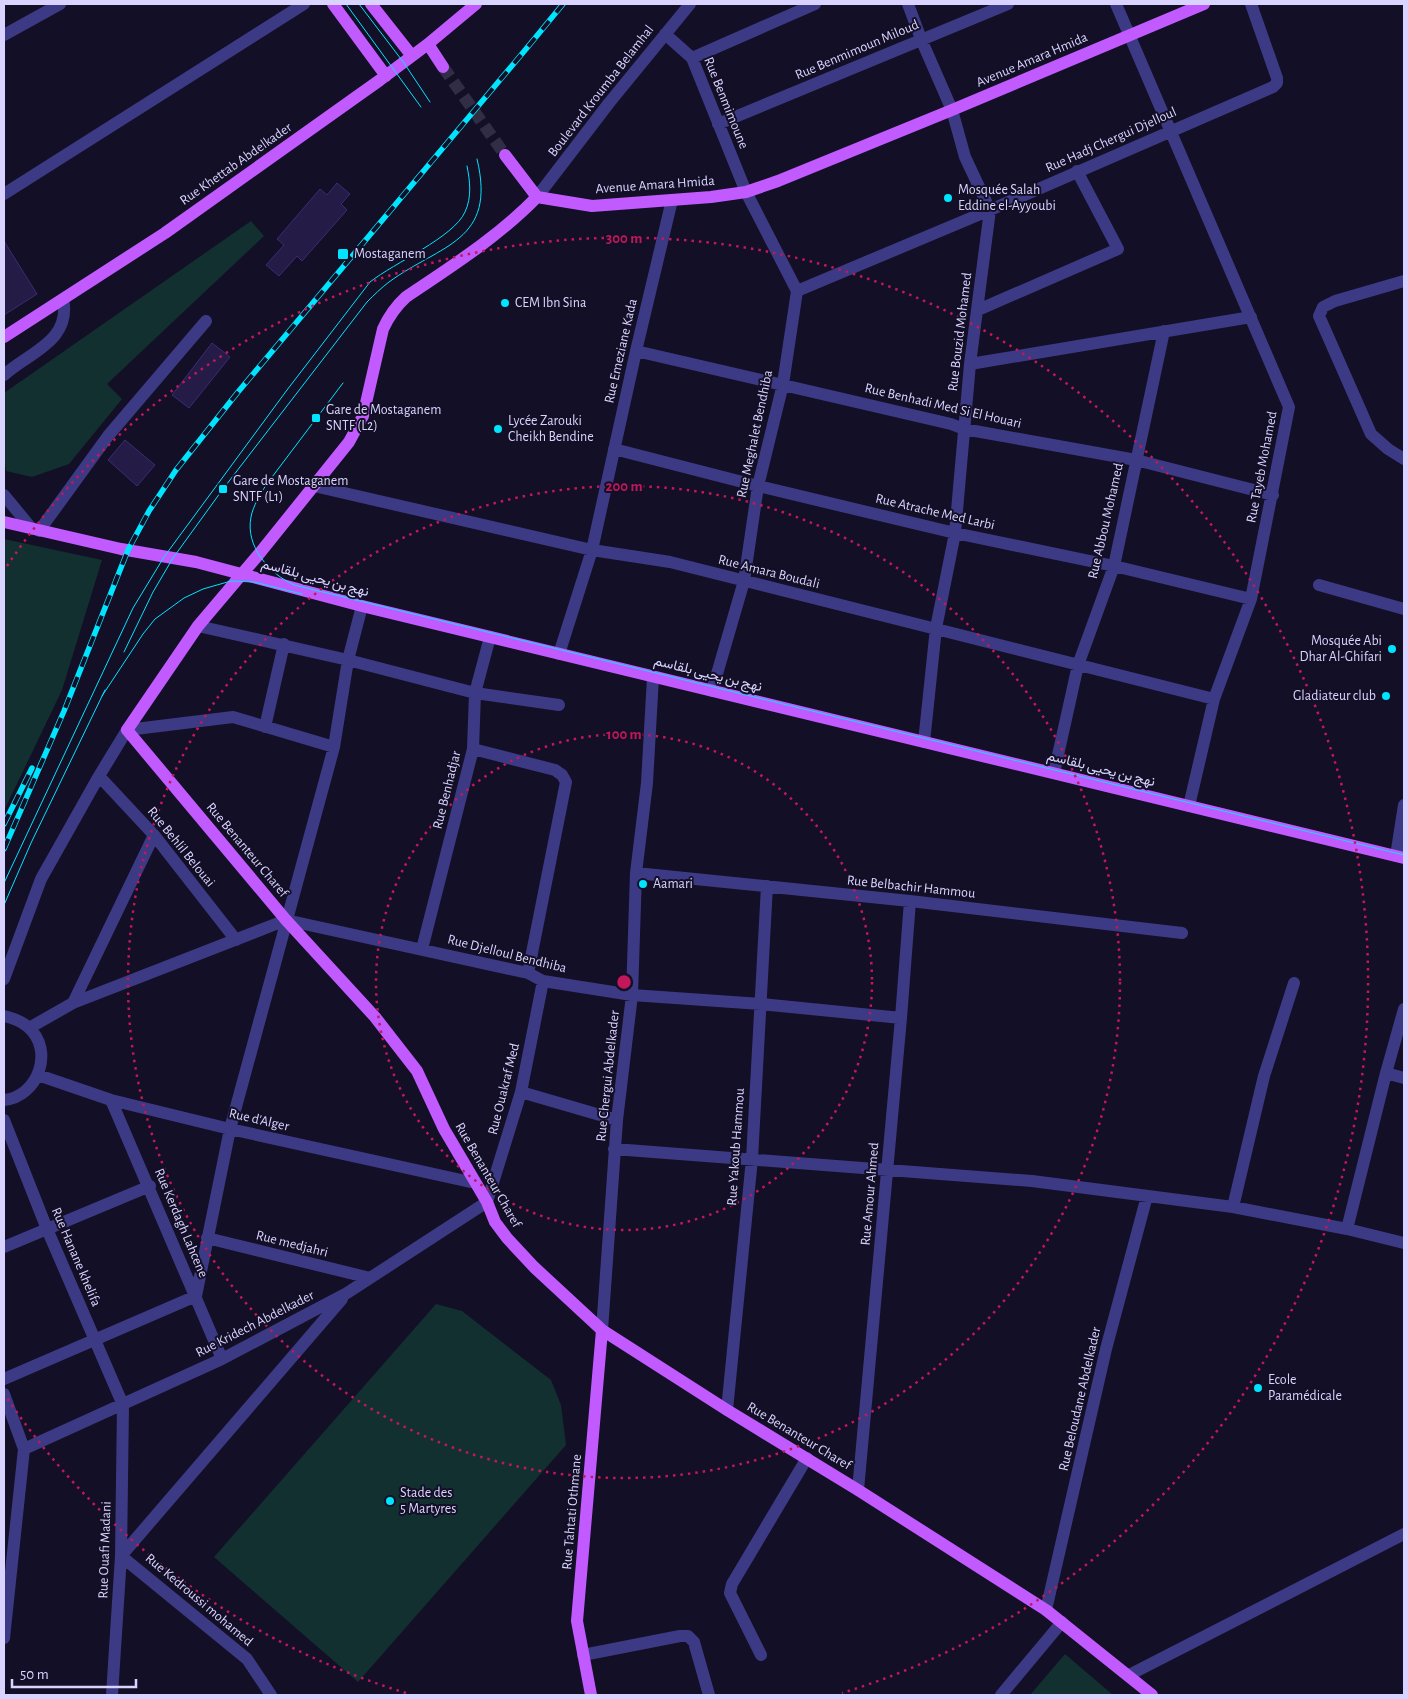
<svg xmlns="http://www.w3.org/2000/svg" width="1408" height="1699" viewBox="0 0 1408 1699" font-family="'Alegreya Sans',Vazirmatn,sans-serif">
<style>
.green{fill:#12302f}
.building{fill:#241b47;stroke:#3b2d73}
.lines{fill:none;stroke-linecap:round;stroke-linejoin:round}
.major-tunnel{stroke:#312d47;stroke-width:12;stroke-dasharray:12 6;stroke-linecap:butt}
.minor{stroke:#3d3a85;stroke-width:12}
.major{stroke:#c25bff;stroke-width:12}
.tram{stroke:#00e5ff;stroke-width:1}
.rail-casing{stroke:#00e5ff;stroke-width:5.5}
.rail{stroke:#130f26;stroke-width:4;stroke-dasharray:11;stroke-linecap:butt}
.ring{fill:none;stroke:#c2185b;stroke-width:2.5;stroke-dasharray:2.5 5}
.poi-dot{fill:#00e5ff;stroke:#130f26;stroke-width:2}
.labels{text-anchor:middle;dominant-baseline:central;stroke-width:4;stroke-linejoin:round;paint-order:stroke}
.street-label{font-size:14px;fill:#d9d4ff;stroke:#130f26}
.poi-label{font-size:14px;fill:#d9d4ff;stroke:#130f26;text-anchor:start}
.centre{fill:#c2185b;stroke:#130f26;stroke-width:2.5}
.ring-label{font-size:15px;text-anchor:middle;font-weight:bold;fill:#c2185b;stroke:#130f26;stroke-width:4;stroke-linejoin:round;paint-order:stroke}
</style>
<rect width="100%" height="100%" fill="#130f26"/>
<!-- green -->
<path class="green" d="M 251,221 L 264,236 L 107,384 L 122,399 L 69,464 L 32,477 L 6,471 L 4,457 L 4,393 Z
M 4,539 L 102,560 L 62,690 L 4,811 Z
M 436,1304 L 462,1311 L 551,1380 L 561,1405 L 566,1445 L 358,1682 L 214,1557 Z
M 1065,1654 L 1113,1695 L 1030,1695 Z"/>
<!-- building -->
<path class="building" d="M 337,183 L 350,194 L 341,204 L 347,210 L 302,261 L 297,256 L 279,276 L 266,265 L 284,245 L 277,239 L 320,189 L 327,195 Z
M 4,241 L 37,294 L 4,315 Z
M 212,343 L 230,357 L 189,408 L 172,395 Z
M 125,440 L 155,465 L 137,486 L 108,460 Z"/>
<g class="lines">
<!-- major-tunnel -->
<path class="major-tunnel" d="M 443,67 L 505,155"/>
<!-- minor -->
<path class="minor" d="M 908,4 L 921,39 L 952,110 L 965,157 L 990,210 L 970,364 L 955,533 L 936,628 L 924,742
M 1116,4 L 1289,407 L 1251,599 L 1214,699 L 1189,806
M 665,34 L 692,58 L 746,192 L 797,291 L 783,384 L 758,486 L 744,581 L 712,691
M 4,35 L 60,4
M 692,58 L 815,4
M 718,124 L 1008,4
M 4,194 L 304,4
M 537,197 L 609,103 L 690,4
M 1404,281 L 1335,301 L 1323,307 L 1319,316 L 1371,434 L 1388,449 L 1404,459
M 797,291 L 990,210 L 1273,87 L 1277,83 L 1277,78 L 1251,4
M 978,310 L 1118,249 L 1077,171
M 636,351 L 951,424 L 964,429 L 1136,460 L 1273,495
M 970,364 L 1251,317
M 4,375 C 28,353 72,341 63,299
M 614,449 L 758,486 L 955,533 L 1114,566 L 1251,599
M 314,486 L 592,550 L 670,562 L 1214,699
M 4,495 L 32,529
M 39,531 L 108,436 L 206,321
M 1319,585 L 1404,609
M 198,626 L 348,660 L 475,693 L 559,705
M 559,654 L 592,550 L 636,351 L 672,200
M 265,727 L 284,644
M 473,749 L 555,770 L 562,775 L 566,782 L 528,973
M 1054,773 L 1078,665 L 1114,566 L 1164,331
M 99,776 L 154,835 L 236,940
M 1396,856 L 1404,805
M 636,873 L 910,901 L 1182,933
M 286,920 L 528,973 L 543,981 L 632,995 L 761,1004 L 901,1018
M 422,949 L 473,749 L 475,693 L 490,637
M 4,979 L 41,879 L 99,776 L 127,730 L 233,717 L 334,747
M 73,1003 L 154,835
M 4,1016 C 13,1018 21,1021 28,1027 C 55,1050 38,1097 4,1100
M 29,1028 L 73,1003 L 286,920
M 1386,1073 L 1404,1078
M 38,1075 L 111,1100 L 230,1129 L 475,1183
M 521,1092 L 617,1120
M 111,1100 L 222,1359
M 4,1120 L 47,1229 L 123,1405 L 121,1556 L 112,1695
M 614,1149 L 1032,1181 L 1233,1207 L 1347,1229 L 1404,1243
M 1233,1207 L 1264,1076 L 1294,983
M 1347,1229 L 1386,1073 L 1404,1009
M 207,1238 L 370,1278
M 4,1247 L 150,1186
M 602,1330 L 617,1120 L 632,995 L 636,873 L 647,783 L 653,677
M 4,1379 L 196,1296 L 230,1129 L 334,747 L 348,660 L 362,606
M 4,1394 L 24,1449 L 4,1638
M 727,1410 L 752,1159 L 767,886
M 24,1449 L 222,1359 L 347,1293 L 487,1202 L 521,1092 L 543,981
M 858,1490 L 901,1018 L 910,901
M 1046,1610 L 1106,1349 L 1147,1196
M 583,1655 L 680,1636 L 688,1636 L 694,1642 L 709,1695
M 761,1655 L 730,1593 L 732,1584 L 807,1458
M 1129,1675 L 1404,1534
M 271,1695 L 247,1659 L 121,1556 L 342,1299
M 1001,1695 L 1062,1622"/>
<!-- major -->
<path class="major" d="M 333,4 L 386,76
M 371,4 L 412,56
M 428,44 L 443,67
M 505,155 L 537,197
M 4,337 L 165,233 L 380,80 L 428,44 L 476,4
M 4,522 L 121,549 L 196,562 L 362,606 L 1404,858
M 591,1695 L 577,1621 L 602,1330
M 1152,1695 L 1046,1610 L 858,1490 L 727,1410 L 602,1330 L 534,1267 L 507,1238 L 495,1222 L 487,1202 L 444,1129 L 417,1071 L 375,1017 L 286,920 L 127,730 L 198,626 L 259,554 L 349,442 L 363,416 L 383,329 C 389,316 395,307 406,297 C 452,266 498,237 537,197 L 592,206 L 711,197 L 746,192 L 778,181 L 952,110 L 1204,4"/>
<!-- tram -->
<path class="tram" d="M 346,4 L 421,107
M 359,4 L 404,63 L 430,102
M 343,383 L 266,485 C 260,495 253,506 251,517 C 245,547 270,574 294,585 L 1404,855
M 124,652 L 153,592 L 173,558 L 223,489 L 367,302 C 374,295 381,288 389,282 C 441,244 497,242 477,159
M 102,696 L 143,634 L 155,619 L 184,598 L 203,589 L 231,581 L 254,582 L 302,594
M 4,883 L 133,608 L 164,557 L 287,390 L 370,282 C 394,263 454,237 465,212 C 472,197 470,181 467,166
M 4,905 L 31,843 L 105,690"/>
<defs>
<path id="rail" d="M 4,824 L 32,768
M 4,849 L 64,711 L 128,550 L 149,511 L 176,470 L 238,392 L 526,49 L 563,4"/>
</defs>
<!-- rail casing -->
<use href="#rail" class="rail-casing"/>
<!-- rail -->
<use href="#rail" class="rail"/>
</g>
<!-- distance rings -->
<g class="ring">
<circle cx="624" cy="982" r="248"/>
<circle cx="624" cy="982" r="496"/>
<path d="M406 1693A744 744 0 0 1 7 1398M7 566A744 744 0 1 1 842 1693"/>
</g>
<!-- markers -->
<g class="poi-dot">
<circle cx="948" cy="198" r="5"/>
<rect x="337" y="248" width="12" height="12" rx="2.5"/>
<circle cx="505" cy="303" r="5"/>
<rect x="311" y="413" width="10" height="10" rx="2.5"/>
<circle cx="498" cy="429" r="5"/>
<rect x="218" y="484" width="10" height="10" rx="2.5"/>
<circle cx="1392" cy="649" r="5"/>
<circle cx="1386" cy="696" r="5"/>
<circle cx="643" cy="884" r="5"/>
<circle cx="1258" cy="1388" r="5"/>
<circle cx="390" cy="1501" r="5"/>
</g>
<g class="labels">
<!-- street labels -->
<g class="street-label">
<text transform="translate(857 50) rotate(-23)">Rue Benmimoun Miloud</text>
<text transform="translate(1032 60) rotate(-23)">Avenue Amara Hmida</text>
<text transform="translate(601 91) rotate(-52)">Boulevard Kroumba Belamhal</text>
<text transform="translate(726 103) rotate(68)">Rue Benmimoune</text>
<text transform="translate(1111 140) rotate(-24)">Rue Hadj Chergui Djelloul</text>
<text transform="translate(236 164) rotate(-35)">Rue Khettab Abdelkader</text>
<text transform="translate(655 185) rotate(-4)">Avenue Amara Hmida</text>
<text transform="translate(960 332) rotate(-83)">Rue Bouzid Mohamed</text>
<text transform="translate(621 351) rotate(-77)">Rue Emeziane Kada</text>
<text transform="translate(943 406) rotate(13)">Rue Benhadi Med Si El Houari</text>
<text transform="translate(755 434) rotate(-78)">Rue Meghalet Bendhiba</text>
<text transform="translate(1262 467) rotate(-79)">Rue Tayeb Mohamed</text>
<text transform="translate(935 512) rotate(13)">Rue Atrache Med Larbi</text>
<text transform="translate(1106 521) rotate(-77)">Rue Abbou Mohamed</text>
<text transform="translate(769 572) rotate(14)">Rue Amara Boudali</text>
<text transform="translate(315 578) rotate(15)">نهج بن يحيى بلقاسم</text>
<text transform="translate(708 674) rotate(14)">نهج بن يحيى بلقاسم</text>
<text transform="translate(1101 769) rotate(14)">نهج بن يحيى بلقاسم</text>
<text transform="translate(447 790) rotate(-76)">Rue Benhadjar</text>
<text transform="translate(181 847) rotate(51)">Rue Behlil Belouai</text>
<text transform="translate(247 850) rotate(50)">Rue Benanteur Charef</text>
<text transform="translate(911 887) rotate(6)">Rue Belbachir Hammou</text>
<text transform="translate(507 954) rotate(14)">Rue Djelloul Bendhiba</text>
<text transform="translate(608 1076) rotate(-84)">Rue Chergui Abdelkader</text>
<text transform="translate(504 1089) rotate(-76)">Rue Ouakraf Med</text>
<text transform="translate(259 1120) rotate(13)">Rue d'Alger</text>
<text transform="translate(736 1147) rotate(-86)">Rue Yakoub Hammou</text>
<text transform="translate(488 1175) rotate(60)">Rue Benanteur Charef</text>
<text transform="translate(870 1194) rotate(-85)">Rue Amour Ahmed</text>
<text transform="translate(181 1223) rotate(67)">Rue Kerdagh Lahcene</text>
<text transform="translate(292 1244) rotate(14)">Rue medjahri</text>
<text transform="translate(76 1257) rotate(67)">Rue Hanane khelifa</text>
<text transform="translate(255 1324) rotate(-27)">Rue Kridech Abdelkader</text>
<text transform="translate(1080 1399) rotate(-77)">Rue Beloudane Abdelkader</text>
<text transform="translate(799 1436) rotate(31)">Rue Benanteur Charef</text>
<text transform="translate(572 1512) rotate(-85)">Rue Tahtati Othmane</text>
<text transform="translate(105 1550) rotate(-88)">Rue Ouafi Madani</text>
<text transform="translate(199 1600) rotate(40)">Rue Kedroussi mohamed</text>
</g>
<!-- poi labels -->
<g class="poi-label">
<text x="958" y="190">Mosquée Salah<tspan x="958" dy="16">Eddine el-Ayyoubi</tspan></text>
<text x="354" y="254">Mostaganem</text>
<text x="515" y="303">CEM Ibn Sina</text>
<text x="326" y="410">Gare de Mostaganem<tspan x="326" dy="16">SNTF (L2)</tspan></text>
<text x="508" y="421">Lycée Zarouki<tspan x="508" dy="16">Cheikh Bendine</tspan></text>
<text x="233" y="481">Gare de Mostaganem<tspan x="233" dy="16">SNTF (L1)</tspan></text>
<text x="1382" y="641" text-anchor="end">Mosquée Abi<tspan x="1382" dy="16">Dhar Al-Ghifari</tspan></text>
<text x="1376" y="696" text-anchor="end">Gladiateur club</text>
<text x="653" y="884">Aamari</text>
<text x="1268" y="1380">Ecole<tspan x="1268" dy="16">Paramédicale</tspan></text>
<text x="400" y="1493">Stade des<tspan x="400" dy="16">5 Martyres</tspan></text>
</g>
</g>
<circle cx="624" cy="982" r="8" class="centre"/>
<g class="ring-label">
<text x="624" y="243">300 m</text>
<text x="624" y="491">200 m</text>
<text x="624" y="739">100 m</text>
</g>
<!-- border -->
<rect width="1408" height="1699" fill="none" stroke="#d9d4ff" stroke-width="10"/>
<!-- scale -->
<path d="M12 1679v8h124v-8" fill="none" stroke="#d9d4ff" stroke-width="2.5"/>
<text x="20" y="1679" font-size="15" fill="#d9d4ff" stroke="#130f26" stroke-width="4" paint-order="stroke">50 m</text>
</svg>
